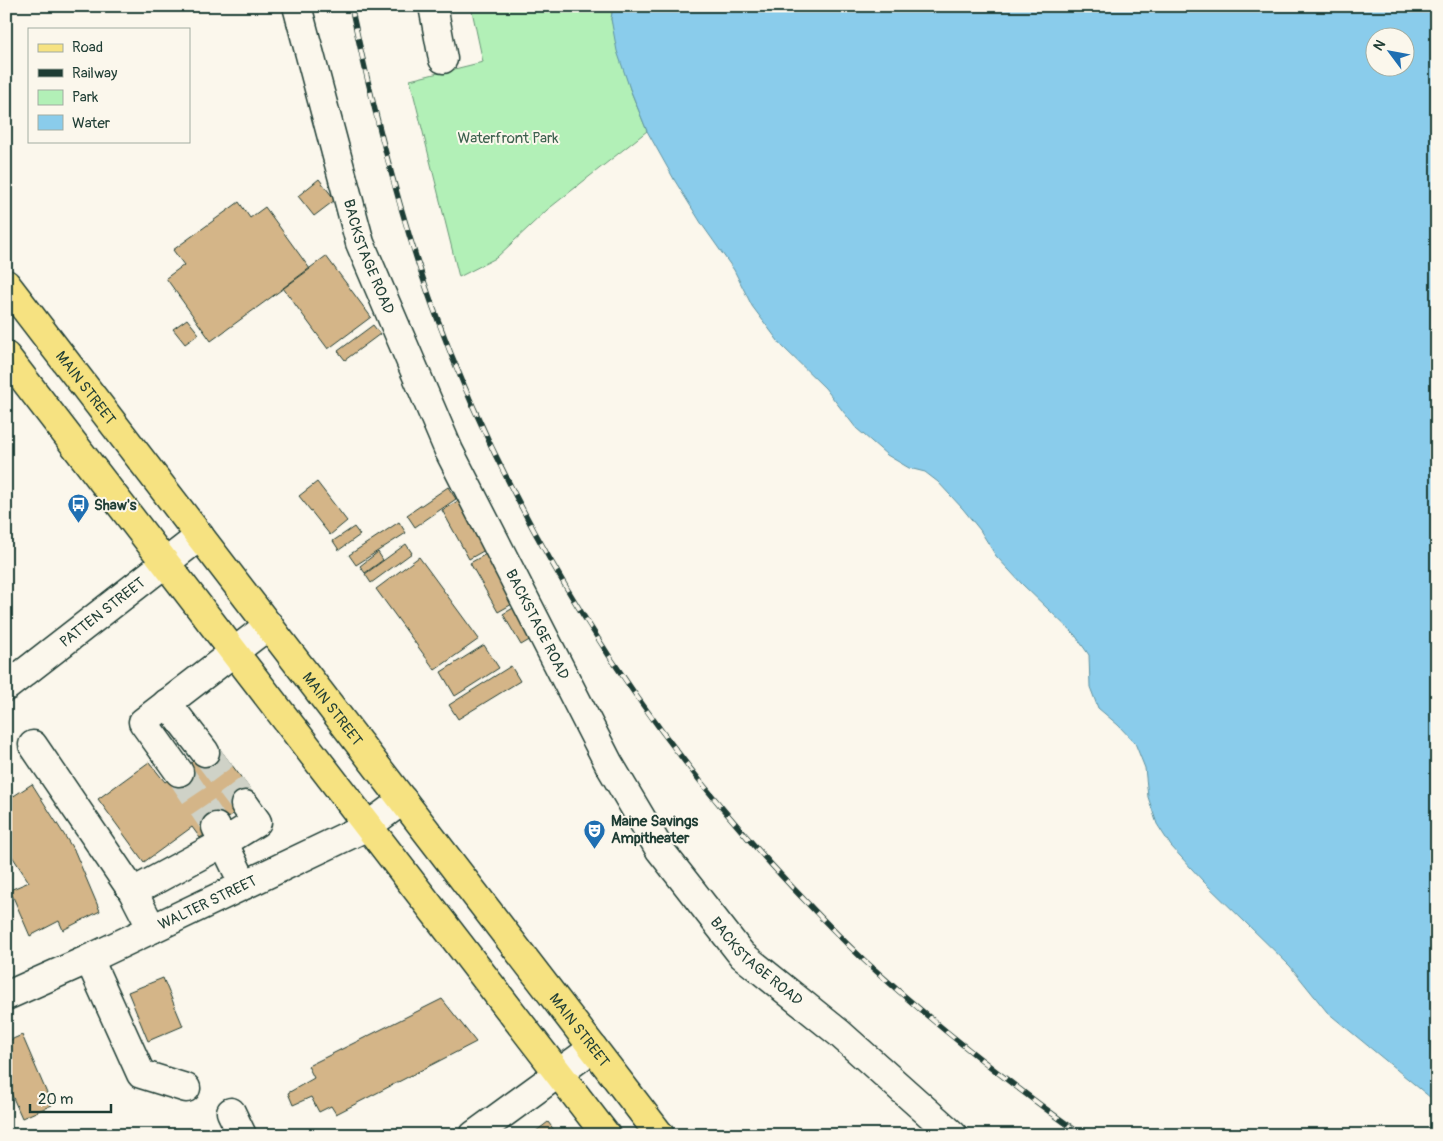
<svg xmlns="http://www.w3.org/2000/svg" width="1443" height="1141" viewBox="0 0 1443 1141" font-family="Pangolin,sans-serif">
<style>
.green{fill:#b2f0b7;stroke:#689676}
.water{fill:#8acceb;stroke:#5f93a2;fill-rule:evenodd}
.building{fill:#d4b588;stroke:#1f3d34}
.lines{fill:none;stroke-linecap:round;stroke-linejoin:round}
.minor-tunnel{stroke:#cfd2c7;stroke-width:28;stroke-dasharray:28 14;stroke-linecap:butt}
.minor-casing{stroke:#1f3d34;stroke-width:31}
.major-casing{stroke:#1f3d34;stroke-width:31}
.minor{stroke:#fbf7ec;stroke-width:28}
.major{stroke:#f6e281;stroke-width:28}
.rail-casing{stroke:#1f3d34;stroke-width:5.5}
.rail{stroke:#fbf7ec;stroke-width:4;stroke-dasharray:11;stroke-linecap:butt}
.labels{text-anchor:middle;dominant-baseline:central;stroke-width:4;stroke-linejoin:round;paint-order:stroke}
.park-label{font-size:15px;fill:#3c614e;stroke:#fbf7ec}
.street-label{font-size:15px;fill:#1f3d34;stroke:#fbf7ec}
.poi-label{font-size:15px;font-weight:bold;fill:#1f3d34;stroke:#fbf7ec;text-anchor:start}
</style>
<rect width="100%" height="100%" fill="#fbf7ec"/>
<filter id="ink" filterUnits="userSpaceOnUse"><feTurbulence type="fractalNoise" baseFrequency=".02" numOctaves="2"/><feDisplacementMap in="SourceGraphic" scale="10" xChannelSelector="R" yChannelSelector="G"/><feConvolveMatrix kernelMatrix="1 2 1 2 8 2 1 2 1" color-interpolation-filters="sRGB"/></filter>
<g filter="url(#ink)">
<!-- green -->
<path class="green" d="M 471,6 L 613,6 L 611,19 L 630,89 L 647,131 L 547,210 L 496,258 L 459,277 L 410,80 L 483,62 Z"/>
<!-- water -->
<path class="water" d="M 613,6 L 1437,6 L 1437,1103 L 1327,1012 L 1290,966 L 1202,880 L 1171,846 L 1157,824 L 1148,797 L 1145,768 L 1135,743 L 1118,725 L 1098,708 L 1090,687 L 1089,655 L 1075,635 L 1022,584 L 996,556 L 980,530 L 963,509 L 938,482 L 925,472 L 909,468 L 887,455 L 856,428 L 825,388 L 781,345 L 752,306 L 734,270 L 703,226 L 675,181 L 647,131 L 630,89 L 617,51 L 611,19 ZM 1376,38 L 1406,38 L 1406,68 L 1376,68 Z"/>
<!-- building -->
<path class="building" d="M 319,179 L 335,200 L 314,216 L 298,196 Z
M 239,202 L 250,218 L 265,207 L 310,269 L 211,341 L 166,278 L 184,265 L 173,250 Z
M 326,256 L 371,317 L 328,349 L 283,288 Z
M 187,319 L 199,334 L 185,344 L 173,329 Z
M 373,325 L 380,334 L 345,360 L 338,351 Z
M 317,482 L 347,521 L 330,535 L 299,496 Z
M 448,487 L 456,499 L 415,527 L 407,515 Z
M 458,501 L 485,550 L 469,559 L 442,510 Z
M 399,522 L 406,533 L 356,565 L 349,555 Z
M 354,527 L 360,535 L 339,550 L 333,541 Z
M 406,544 L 412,553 L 371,583 L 365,574 Z
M 378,552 L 383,560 L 365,573 L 360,566 Z
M 486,554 L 514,603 L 498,612 L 470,563 Z
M 419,557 L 479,639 L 435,670 L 376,589 Z
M 515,607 L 533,638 L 521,645 L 503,614 Z
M 484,645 L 499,668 L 455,696 L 441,672 Z
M 511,666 L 520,681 L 458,719 L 449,705 Z
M 216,744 L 256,797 L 200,838 L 192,827 L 144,862 L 98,799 L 149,762 L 165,782 Z
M 32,784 L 75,852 L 100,911 L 63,930 L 59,921 L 30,936 L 10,890 L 29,882 L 6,847 L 6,801 Z
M 163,978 L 183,1026 L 148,1041 L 128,992 Z
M 442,999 L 476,1042 L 336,1114 L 331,1106 L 319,1112 L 311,1097 L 293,1105 L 288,1093 L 314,1078 L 308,1066 Z
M 22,1035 L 52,1105 L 22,1118 L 6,1082 L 6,1042 Z
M 548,1122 L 558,1135 L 531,1135 Z"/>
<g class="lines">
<!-- minor-tunnel -->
<path class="minor-tunnel" d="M 205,752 L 245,805
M 179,772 L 216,827"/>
<defs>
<g id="minor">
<path id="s1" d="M 297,6 L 360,243 L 449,451 L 609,764 L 660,850 L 742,955 L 839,1033 L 953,1135"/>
<path d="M 433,6 L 443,59"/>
<path id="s2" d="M 6,687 L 200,536"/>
<path d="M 167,703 L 205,752"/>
<path d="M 33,745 L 133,892"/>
<path d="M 179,772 L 143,722 L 269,625"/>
<path d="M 216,827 L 244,885"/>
<path d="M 152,929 L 133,892 L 223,843 L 257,822 L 245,805"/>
<path d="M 89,959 L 141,1074 L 186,1088"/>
<path id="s3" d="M 6,996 L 89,959 L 368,826 L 403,800"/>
<path d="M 231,1112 L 242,1135"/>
<path d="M 474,1135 L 593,1048"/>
</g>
<g id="major">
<path id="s4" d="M 6,284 L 660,1135"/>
<path d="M 6,356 L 606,1135"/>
</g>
</defs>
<!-- minor casing -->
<use href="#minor" class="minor-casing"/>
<!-- major casing -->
<use href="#major" class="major-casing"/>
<!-- minor -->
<use href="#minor" class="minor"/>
<!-- major -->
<use href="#major" class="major"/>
<defs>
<path id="rail" d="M 351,6 C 373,108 398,210 433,307 C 512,523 635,720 792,887 C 816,912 840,938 865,961 C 934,1024 1006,1081 1082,1135"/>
</defs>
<!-- rail casing -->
<use href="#rail" class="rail-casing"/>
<!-- rail -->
<use href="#rail" class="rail"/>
</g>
</g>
<!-- icons -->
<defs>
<symbol id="bus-pin" viewBox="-11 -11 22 30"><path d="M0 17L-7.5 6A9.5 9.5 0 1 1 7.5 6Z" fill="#1f6fb2" stroke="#fbf7ec"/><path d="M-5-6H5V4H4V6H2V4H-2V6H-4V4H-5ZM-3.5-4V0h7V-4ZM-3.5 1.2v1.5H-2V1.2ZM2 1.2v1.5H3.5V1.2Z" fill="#fff"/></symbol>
<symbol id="theatre-pin" viewBox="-11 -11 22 30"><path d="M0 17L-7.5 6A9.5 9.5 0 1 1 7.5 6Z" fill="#1f6fb2" stroke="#fbf7ec"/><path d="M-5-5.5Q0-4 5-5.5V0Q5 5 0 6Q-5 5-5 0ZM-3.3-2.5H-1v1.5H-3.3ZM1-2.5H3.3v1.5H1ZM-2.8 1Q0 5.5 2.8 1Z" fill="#fff"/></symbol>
</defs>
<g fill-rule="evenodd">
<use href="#bus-pin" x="66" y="492" width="25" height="34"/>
<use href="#theatre-pin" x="582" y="818" width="25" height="34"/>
</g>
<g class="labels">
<!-- park labels -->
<g class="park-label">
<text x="508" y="138">Waterfront Park</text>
</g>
<!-- street labels -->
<g class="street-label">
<text stroke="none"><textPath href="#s1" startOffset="261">BACKSTAGE ROAD</textPath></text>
<text stroke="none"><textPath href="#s4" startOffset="131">MAIN STREET</textPath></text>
<text stroke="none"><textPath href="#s2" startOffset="122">PATTEN STREET</textPath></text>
<text stroke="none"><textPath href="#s1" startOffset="666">BACKSTAGE ROAD</textPath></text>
<text stroke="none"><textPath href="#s4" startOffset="536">MAIN STREET</textPath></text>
<text stroke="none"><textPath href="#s3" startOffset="222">WALTER STREET</textPath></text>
<text stroke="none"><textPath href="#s1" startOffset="1071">BACKSTAGE ROAD</textPath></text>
<text stroke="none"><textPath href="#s4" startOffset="941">MAIN STREET</textPath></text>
</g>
<!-- poi labels -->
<g class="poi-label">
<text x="94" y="505">Shaw's</text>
<text x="611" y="821">Maine Savings<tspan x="611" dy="17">Ampitheater</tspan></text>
</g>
</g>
<!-- margin -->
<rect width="1443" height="1141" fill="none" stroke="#fbf7ec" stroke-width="25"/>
<rect x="12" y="12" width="1418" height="1116" fill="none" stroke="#1f3d34" stroke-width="2" filter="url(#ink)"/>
<!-- legend -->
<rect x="28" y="28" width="162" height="115" fill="#fbf7ec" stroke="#a3ada2"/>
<rect x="38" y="44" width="25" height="8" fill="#f6e281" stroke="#a3ada2"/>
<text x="72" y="52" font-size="15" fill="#1f3d34">Road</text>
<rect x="38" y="69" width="25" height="8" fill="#1f3d34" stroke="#a3ada2"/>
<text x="72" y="78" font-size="15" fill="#1f3d34">Railway</text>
<rect x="38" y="90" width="25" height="15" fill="#b2f0b7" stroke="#a3ada2"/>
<text x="72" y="102" font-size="15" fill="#1f3d34">Park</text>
<rect x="38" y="115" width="25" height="15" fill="#8acceb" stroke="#a3ada2"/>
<text x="72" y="128" font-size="15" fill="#1f3d34">Water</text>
<!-- north arrow -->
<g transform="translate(1390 52) rotate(302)"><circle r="24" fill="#fbf7ec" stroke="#a3ada2"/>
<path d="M0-4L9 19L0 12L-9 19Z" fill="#1f6fb2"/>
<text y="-8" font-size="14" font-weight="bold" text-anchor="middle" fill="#1f3d34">N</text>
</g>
<!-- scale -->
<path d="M30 1104v8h81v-8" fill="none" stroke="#1f3d34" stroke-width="2.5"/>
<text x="38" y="1104" font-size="15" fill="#1f3d34" stroke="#fbf7ec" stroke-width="4" paint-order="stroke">20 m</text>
</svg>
